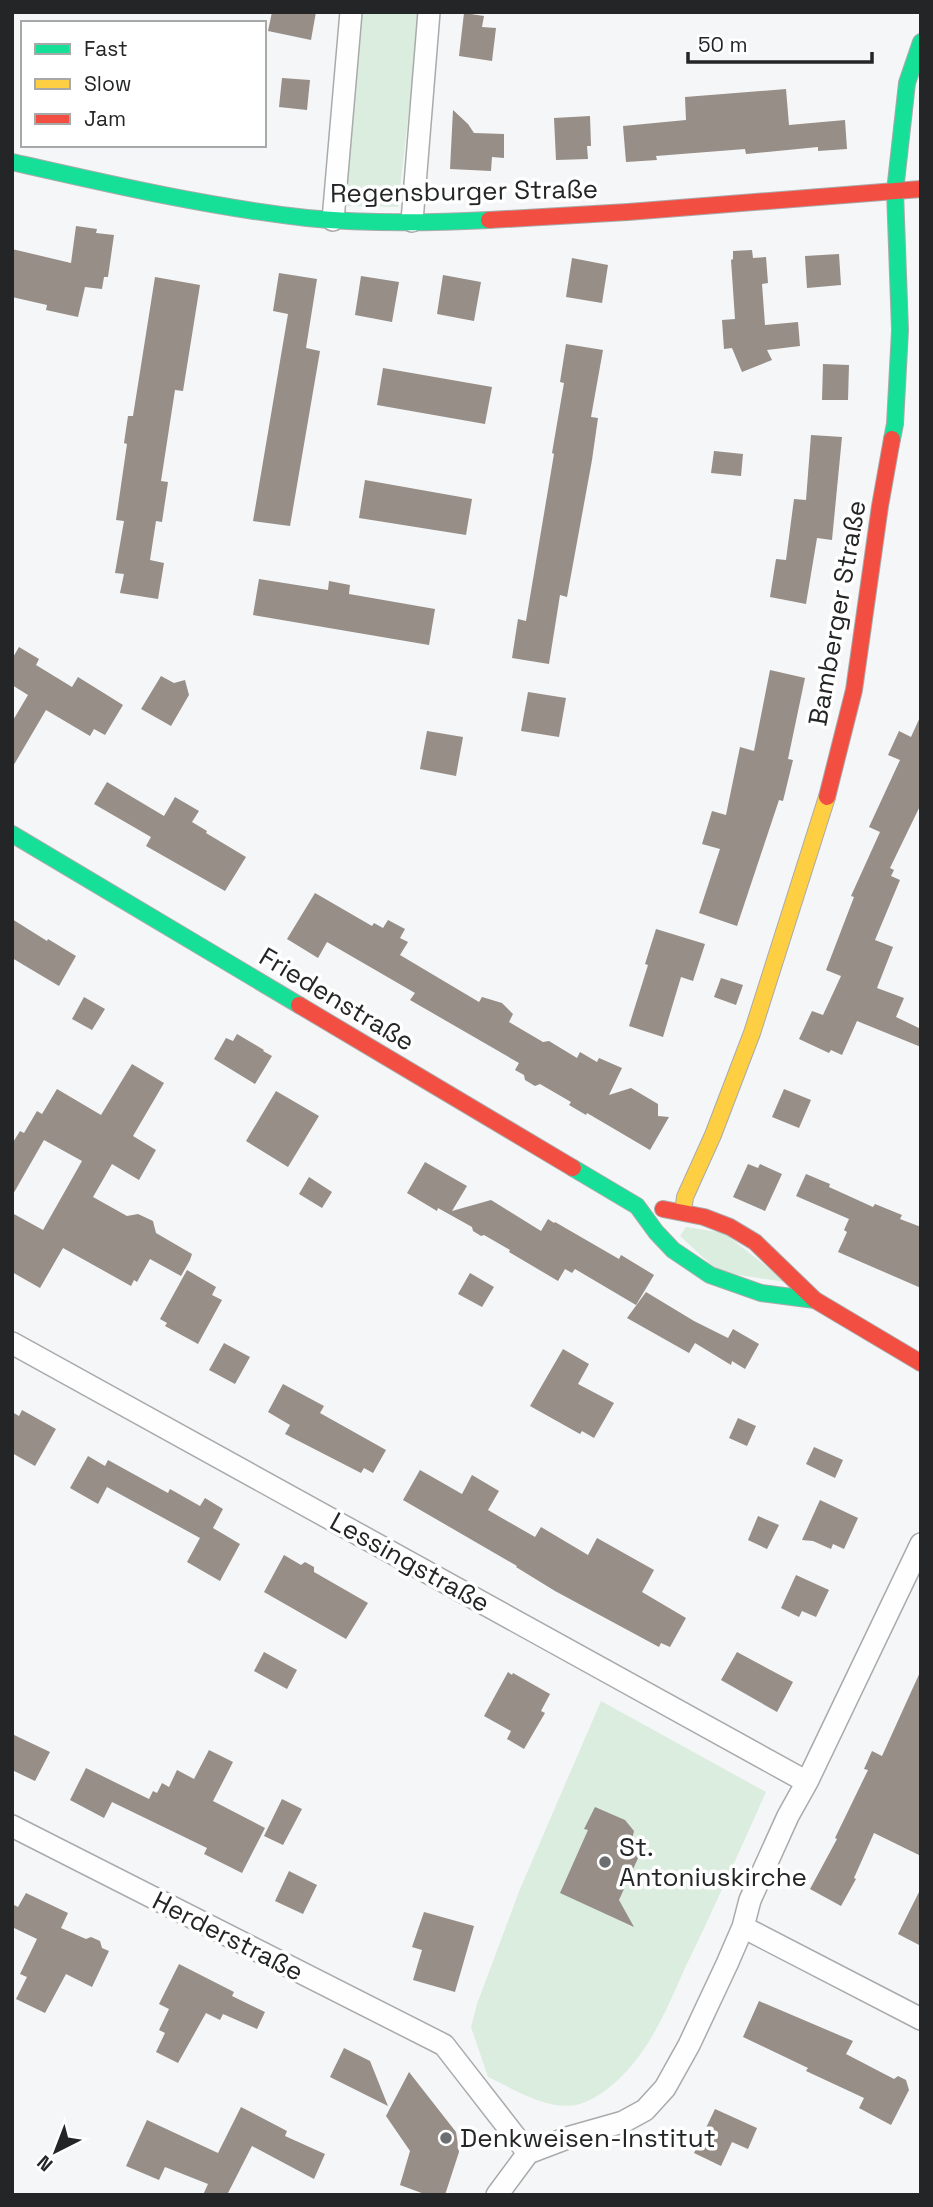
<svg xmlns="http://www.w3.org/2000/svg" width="933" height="2207" viewBox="0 0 933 2207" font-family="'Space Grotesk',sans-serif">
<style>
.green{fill:#dbedde}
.building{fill:#968e87}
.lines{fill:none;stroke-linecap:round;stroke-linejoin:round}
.street-casing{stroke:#a9aaab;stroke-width:24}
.fast-casing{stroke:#a9aaab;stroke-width:18}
.slow-casing{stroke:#a9aaab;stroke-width:18}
.jam-casing{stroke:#a9aaab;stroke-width:18}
.street{stroke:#fefefe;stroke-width:21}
.fast{stroke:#16e098;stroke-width:16}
.slow{stroke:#ffcf43;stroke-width:16}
.jam{stroke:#f24e42;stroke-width:16}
.poi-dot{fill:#6d6e70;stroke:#fff;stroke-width:2.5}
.labels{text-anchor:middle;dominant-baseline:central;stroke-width:7;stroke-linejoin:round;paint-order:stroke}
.street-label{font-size:26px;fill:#242526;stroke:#fff}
.poi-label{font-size:26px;fill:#242526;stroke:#fff;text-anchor:start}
</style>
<rect width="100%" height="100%" fill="#f5f6f8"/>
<!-- green -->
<path class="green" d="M 359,12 L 420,12 L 398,207 L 344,206 Z
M 686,1227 L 724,1233 L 786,1282 L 719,1272 L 680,1236 Z
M 601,1701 L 766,1792 C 740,1850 714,1908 686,1966 C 675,1990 665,2015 651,2038 C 636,2063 612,2092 583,2103 C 552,2114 516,2090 488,2077 L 471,2027 L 477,2004 L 520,1889 Z"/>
<!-- building -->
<path class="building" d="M 272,12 L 316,12 L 311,40 L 268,31 Z
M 464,13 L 484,16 L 482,27 L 496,28 L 492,61 L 459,56 Z
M 282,78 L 310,80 L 307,110 L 279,107 Z
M 786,89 L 789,125 L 845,120 L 847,149 L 818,151 L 818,147 L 746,154 L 745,149 L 656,156 L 657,160 L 626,162 L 623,126 L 686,120 L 685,97 Z
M 453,110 L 468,124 L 474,133 L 504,134 L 504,158 L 492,157 L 491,171 L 450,169 Z
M 590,116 L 591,146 L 587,146 L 588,159 L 556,160 L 554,118 Z
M 76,226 L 97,229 L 96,233 L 114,235 L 108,277 L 104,277 L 102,289 L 85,287 L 78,317 L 46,310 L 47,305 L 12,297 L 12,249 L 71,263 Z
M 752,250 L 753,258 L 766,257 L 768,283 L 762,284 L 765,325 L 798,322 L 800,346 L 767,350 L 772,360 L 742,372 L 732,348 L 724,349 L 722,320 L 735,319 L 731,260 L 733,259 L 733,251 Z
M 839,254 L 841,285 L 807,288 L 805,256 Z
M 572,258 L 608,265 L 602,303 L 566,297 Z
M 279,273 L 317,279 L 306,348 L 320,351 L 290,526 L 253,521 L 288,314 L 273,311 Z
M 443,275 L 481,282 L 474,321 L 437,314 Z
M 361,276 L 399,282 L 392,322 L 355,315 Z
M 155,277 L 200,285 L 183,391 L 175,390 L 161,481 L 168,482 L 162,522 L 156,521 L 150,560 L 164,563 L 158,599 L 120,593 L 124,574 L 115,573 L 124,521 L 116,520 L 127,444 L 124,443 L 128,416 L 133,416 Z
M 566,344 L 603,350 L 591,417 L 598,418 L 592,460 L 567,597 L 560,595 L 549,664 L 512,658 L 518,619 L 526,621 L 554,454 L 552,453 L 564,383 L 560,382 Z
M 823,364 L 849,365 L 848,400 L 822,400 Z
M 383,368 L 492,387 L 485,424 L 377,405 Z
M 811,435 L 842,437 L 832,540 L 817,538 L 806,604 L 770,597 L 776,559 L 786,560 L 794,499 L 806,500 Z
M 714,451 L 743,454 L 741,476 L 711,473 Z
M 365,480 L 472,499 L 466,535 L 359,518 Z
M 259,579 L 328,590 L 329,581 L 350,585 L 349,594 L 435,609 L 429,645 L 253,615 Z
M 19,647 L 39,659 L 36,665 L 72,687 L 78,677 L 123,705 L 105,735 L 94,729 L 90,736 L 46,710 L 12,768 L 12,722 L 28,695 L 12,685 L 12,659 Z
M 770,670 L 805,678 L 788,759 L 793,760 L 783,801 L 779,800 L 737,926 L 699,913 L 720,849 L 702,844 L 712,811 L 726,815 L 740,747 L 754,751 Z
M 161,676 L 174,683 L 185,680 L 189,695 L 171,726 L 141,709 Z
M 528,692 L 566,698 L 559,737 L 521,731 Z
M 921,715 L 921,804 L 890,868 L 894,870 L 891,876 L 900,880 L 875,940 L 893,947 L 877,988 L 904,998 L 896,1017 L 921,1029 L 921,1047 L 857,1021 L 842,1055 L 831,1050 L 829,1053 L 799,1039 L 812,1011 L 823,1015 L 841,976 L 826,970 L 854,897 L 851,896 L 880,832 L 869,827 L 900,760 L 888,755 L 899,731 L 911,737 Z
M 427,731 L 463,737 L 456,776 L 420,769 Z
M 107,782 L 164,816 L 175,797 L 199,811 L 192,822 L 207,831 L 206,833 L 246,857 L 225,891 L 146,846 L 151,837 L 94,804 Z
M 315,893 L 372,926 L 374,923 L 383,928 L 388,920 L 405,929 L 400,938 L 408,942 L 400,955 L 479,1002 L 482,997 L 502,1003 L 513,1014 L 509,1022 L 543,1042 L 549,1041 L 577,1058 L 580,1052 L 597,1062 L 599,1058 L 622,1068 L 609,1095 L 631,1088 L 658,1104 L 658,1116 L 669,1117 L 650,1150 L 587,1113 L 586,1115 L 569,1105 L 571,1102 L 540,1084 L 535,1086 L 525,1080 L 524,1075 L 515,1070 L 519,1063 L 410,1000 L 415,993 L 327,942 L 318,958 L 287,939 Z
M 12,919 L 47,941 L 48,939 L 76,956 L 59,986 L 12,958 Z
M 656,929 L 705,944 L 693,981 L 681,977 L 663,1037 L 629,1026 L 648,965 L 645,964 Z
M 721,978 L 743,985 L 736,1005 L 714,997 Z
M 84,997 L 105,1009 L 92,1030 L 72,1019 Z
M 237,1034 L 264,1050 L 263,1051 L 272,1056 L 255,1084 L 214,1059 L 226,1038 L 233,1041 Z
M 132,1064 L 164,1083 L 133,1136 L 156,1150 L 139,1180 L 112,1164 L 93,1197 L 127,1216 L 138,1214 L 153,1221 L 156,1233 L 192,1254 L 190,1260 L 181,1276 L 150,1259 L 137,1282 L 134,1280 L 131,1286 L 63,1248 L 40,1288 L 12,1272 L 12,1213 L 43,1230 L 82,1161 L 44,1140 L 12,1196 L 12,1144 L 20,1131 L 24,1133 L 37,1111 L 42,1114 L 57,1089 L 101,1115 Z
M 784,1089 L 811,1100 L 799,1128 L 772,1117 Z
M 276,1091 L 319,1116 L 288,1167 L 246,1141 Z
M 425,1162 L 467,1186 L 452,1211 L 491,1200 L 541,1231 L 548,1219 L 554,1223 L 555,1222 L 619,1259 L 621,1255 L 654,1275 L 636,1305 L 575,1269 L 572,1273 L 565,1269 L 558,1281 L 509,1252 L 510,1250 L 484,1235 L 481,1236 L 473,1231 L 472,1227 L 438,1208 L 437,1211 L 407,1193 Z
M 748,1164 L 758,1168 L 760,1164 L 782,1174 L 765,1211 L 733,1197 Z
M 806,1174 L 830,1184 L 829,1187 L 873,1207 L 875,1204 L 902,1215 L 900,1219 L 921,1227 L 921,1288 L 838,1252 L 847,1232 L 844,1230 L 849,1219 L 796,1196 Z
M 309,1177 L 332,1192 L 322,1208 L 299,1194 Z
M 187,1270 L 216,1287 L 212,1295 L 222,1300 L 198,1344 L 165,1326 L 167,1323 L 160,1319 Z
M 470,1273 L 494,1287 L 482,1307 L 458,1294 Z
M 646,1292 L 694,1321 L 728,1338 L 733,1329 L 759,1344 L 745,1369 L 732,1361 L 731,1365 L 695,1343 L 689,1353 L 627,1318 Z
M 224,1343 L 250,1357 L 235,1384 L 209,1370 Z
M 563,1349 L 589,1364 L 578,1384 L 614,1403 L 594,1438 L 582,1431 L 580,1434 L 530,1406 Z
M 283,1384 L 324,1406 L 320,1413 L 386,1450 L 373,1473 L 364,1468 L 361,1473 L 285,1434 L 290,1425 L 268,1412 Z
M 22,1410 L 56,1429 L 35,1466 L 12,1453 L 12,1412 L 19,1416 Z
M 738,1418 L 756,1426 L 747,1446 L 729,1438 Z
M 814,1447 L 843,1460 L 835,1478 L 806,1464 Z
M 88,1456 L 105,1466 L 108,1460 L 168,1493 L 170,1489 L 200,1506 L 205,1498 L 223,1509 L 213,1528 L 240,1544 L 220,1581 L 187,1562 L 200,1538 L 107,1487 L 98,1504 L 70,1488 Z
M 420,1470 L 462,1494 L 472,1475 L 499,1491 L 488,1510 L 535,1537 L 541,1527 L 588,1555 L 597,1538 L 654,1570 L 642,1592 L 686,1618 L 670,1647 L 661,1643 L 659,1647 L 555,1591 L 516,1567 L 517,1566 L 403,1500 Z
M 820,1500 L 858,1518 L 844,1549 L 833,1544 L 831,1549 L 813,1541 L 802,1540 Z
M 758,1516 L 779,1525 L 767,1549 L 748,1540 Z
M 284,1555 L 301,1565 L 305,1562 L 314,1567 L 314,1572 L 368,1603 L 346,1639 L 264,1592 Z
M 796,1575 L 829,1590 L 816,1617 L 802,1611 L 799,1617 L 781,1608 Z
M 264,1652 L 297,1670 L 287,1689 L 254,1671 Z
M 737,1652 L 793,1682 L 777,1712 L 721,1680 Z
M 921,1670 L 921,1856 L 874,1833 L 854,1878 L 856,1879 L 841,1906 L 810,1889 L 837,1839 L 835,1838 L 868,1770 L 864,1769 L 872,1751 L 882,1756 Z
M 508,1672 L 512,1675 L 513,1673 L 550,1694 L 541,1711 L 545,1713 L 524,1749 L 507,1739 L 511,1731 L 484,1716 Z
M 12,1734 L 50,1752 L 35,1781 L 12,1770 Z
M 209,1750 L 233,1762 L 213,1801 L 265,1828 L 242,1873 L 204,1854 L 207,1848 L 112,1802 L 104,1818 L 70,1800 L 86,1768 L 149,1799 L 153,1791 L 157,1793 L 162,1783 L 169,1787 L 177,1770 L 194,1779 Z
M 282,1799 L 302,1809 L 283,1845 L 264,1836 Z
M 595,1807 L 625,1820 L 634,1831 L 631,1844 L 639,1856 L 619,1900 L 634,1927 L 560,1893 L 588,1830 L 584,1829 Z
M 289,1871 L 317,1885 L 303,1914 L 275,1901 Z
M 921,1888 L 921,1946 L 898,1934 Z
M 26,1893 L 68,1913 L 61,1928 L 86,1939 L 91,1937 L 100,1941 L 102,1948 L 109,1951 L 92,1987 L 66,1974 L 45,2013 L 16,1999 L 27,1977 L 20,1974 L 37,1939 L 12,1927 L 12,1904 L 18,1907 Z
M 424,1912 L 474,1926 L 455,1992 L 413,1980 L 422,1950 L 412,1947 Z
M 179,1964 L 234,1992 L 232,1996 L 265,2012 L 257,2029 L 223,2014 L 220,2020 L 206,2013 L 178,2063 L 156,2052 L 165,2033 L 159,2030 L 169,2009 L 159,2004 Z
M 759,2001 L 853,2041 L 846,2054 L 894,2079 L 898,2076 L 906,2080 L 909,2090 L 891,2125 L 859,2108 L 864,2098 L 806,2071 L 808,2068 L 743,2037 Z
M 344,2048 L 370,2061 L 388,2106 L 330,2077 Z
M 409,2072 L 456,2132 L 459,2152 L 445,2195 L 427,2195 L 400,2185 L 410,2151 L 386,2116 Z
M 241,2107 L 287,2131 L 285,2136 L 325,2154 L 314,2179 L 252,2146 L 227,2195 L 203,2195 L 208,2184 L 165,2167 L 159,2180 L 126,2166 L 147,2120 L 218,2153 Z
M 715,2109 L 757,2128 L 748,2149 L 732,2142 L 721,2166 L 694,2153 Z"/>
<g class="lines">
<defs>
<path id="street" d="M 333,220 L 351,12
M 412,221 L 429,12
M 12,1343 L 807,1782
M 12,1826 L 444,2045 L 528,2153
M 743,1927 L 921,2019
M 497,2195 L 528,2153 L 570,2137 L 623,2122 L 645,2110 L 665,2088 L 689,2045 L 727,1964 L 743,1927 L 750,1900 L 788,1816 L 807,1782 L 921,1544"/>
<path id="fast" d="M 12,162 C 109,184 208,207 307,218 C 367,224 429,223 489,220
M 892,439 L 895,424 L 900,330 L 895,191 L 907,83 L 921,42
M 12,834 L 299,1005
M 573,1168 L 637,1206 L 656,1232 L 673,1250 L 710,1275 L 761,1293 L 815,1300"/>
<path id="slow" d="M 683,1212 L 685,1197 L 713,1135 L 752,1033 L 827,797"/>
<path id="jam" d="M 489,220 L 628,212 L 921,189
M 827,797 L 854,690 L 880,506 L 892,439
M 299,1005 L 573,1168
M 663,1209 L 704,1217 L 730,1227 L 755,1242 L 815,1300 L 921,1363"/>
</defs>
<!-- street casing -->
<use href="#street" class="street-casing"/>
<!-- fast casing -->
<use href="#fast" class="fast-casing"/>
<!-- slow casing -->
<use href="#slow" class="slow-casing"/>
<!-- jam casing -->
<use href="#jam" class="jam-casing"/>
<!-- street -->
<use href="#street" class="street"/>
<!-- fast -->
<use href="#fast" class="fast"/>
<!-- slow -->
<use href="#slow" class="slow"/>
<!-- jam -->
<use href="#jam" class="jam"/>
</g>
<!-- markers -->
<g class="poi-dot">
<circle cx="605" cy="1862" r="7"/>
<circle cx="446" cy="2138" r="7"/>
</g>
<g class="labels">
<!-- street labels -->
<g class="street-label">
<text transform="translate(464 191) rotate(-1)">Regensburger Straße</text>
<text transform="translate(837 613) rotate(-80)">Bamberger Straße</text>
<text transform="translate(337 999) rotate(31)">Friedenstraße</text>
<text transform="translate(410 1562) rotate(29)">Lessingstraße</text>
<text transform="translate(228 1936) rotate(27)">Herderstraße</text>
</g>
<!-- poi labels -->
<g class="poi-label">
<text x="619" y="1847">St.<tspan x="619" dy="30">Antoniuskirche</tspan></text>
<text x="460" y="2138">Denkweisen-Institut</text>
</g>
</g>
<!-- border -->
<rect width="933" height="2207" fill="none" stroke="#242526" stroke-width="28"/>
<!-- legend -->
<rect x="21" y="21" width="245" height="126" fill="#ffffff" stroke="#a7a8a8" stroke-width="2"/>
<rect x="35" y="44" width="35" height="10" fill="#16e098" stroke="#a7a8a8" stroke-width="2"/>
<text x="84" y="56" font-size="21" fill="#242526">Fast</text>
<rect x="35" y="79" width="35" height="10" fill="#ffcf43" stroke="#a7a8a8" stroke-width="2"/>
<text x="84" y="91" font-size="21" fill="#242526">Slow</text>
<rect x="35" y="114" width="35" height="10" fill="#f24e42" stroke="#a7a8a8" stroke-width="2"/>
<text x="84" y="126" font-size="21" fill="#242526">Jam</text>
<!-- north arrow -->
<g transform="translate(56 2151) rotate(222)" stroke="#ffffff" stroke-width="5" paint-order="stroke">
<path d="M0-5L12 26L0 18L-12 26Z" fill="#242526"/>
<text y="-10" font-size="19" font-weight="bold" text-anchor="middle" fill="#242526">N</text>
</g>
<!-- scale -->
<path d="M688 52v10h184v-10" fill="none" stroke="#242526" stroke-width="3.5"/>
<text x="698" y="52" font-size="21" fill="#242526" stroke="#ffffff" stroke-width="5" paint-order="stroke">50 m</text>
</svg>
